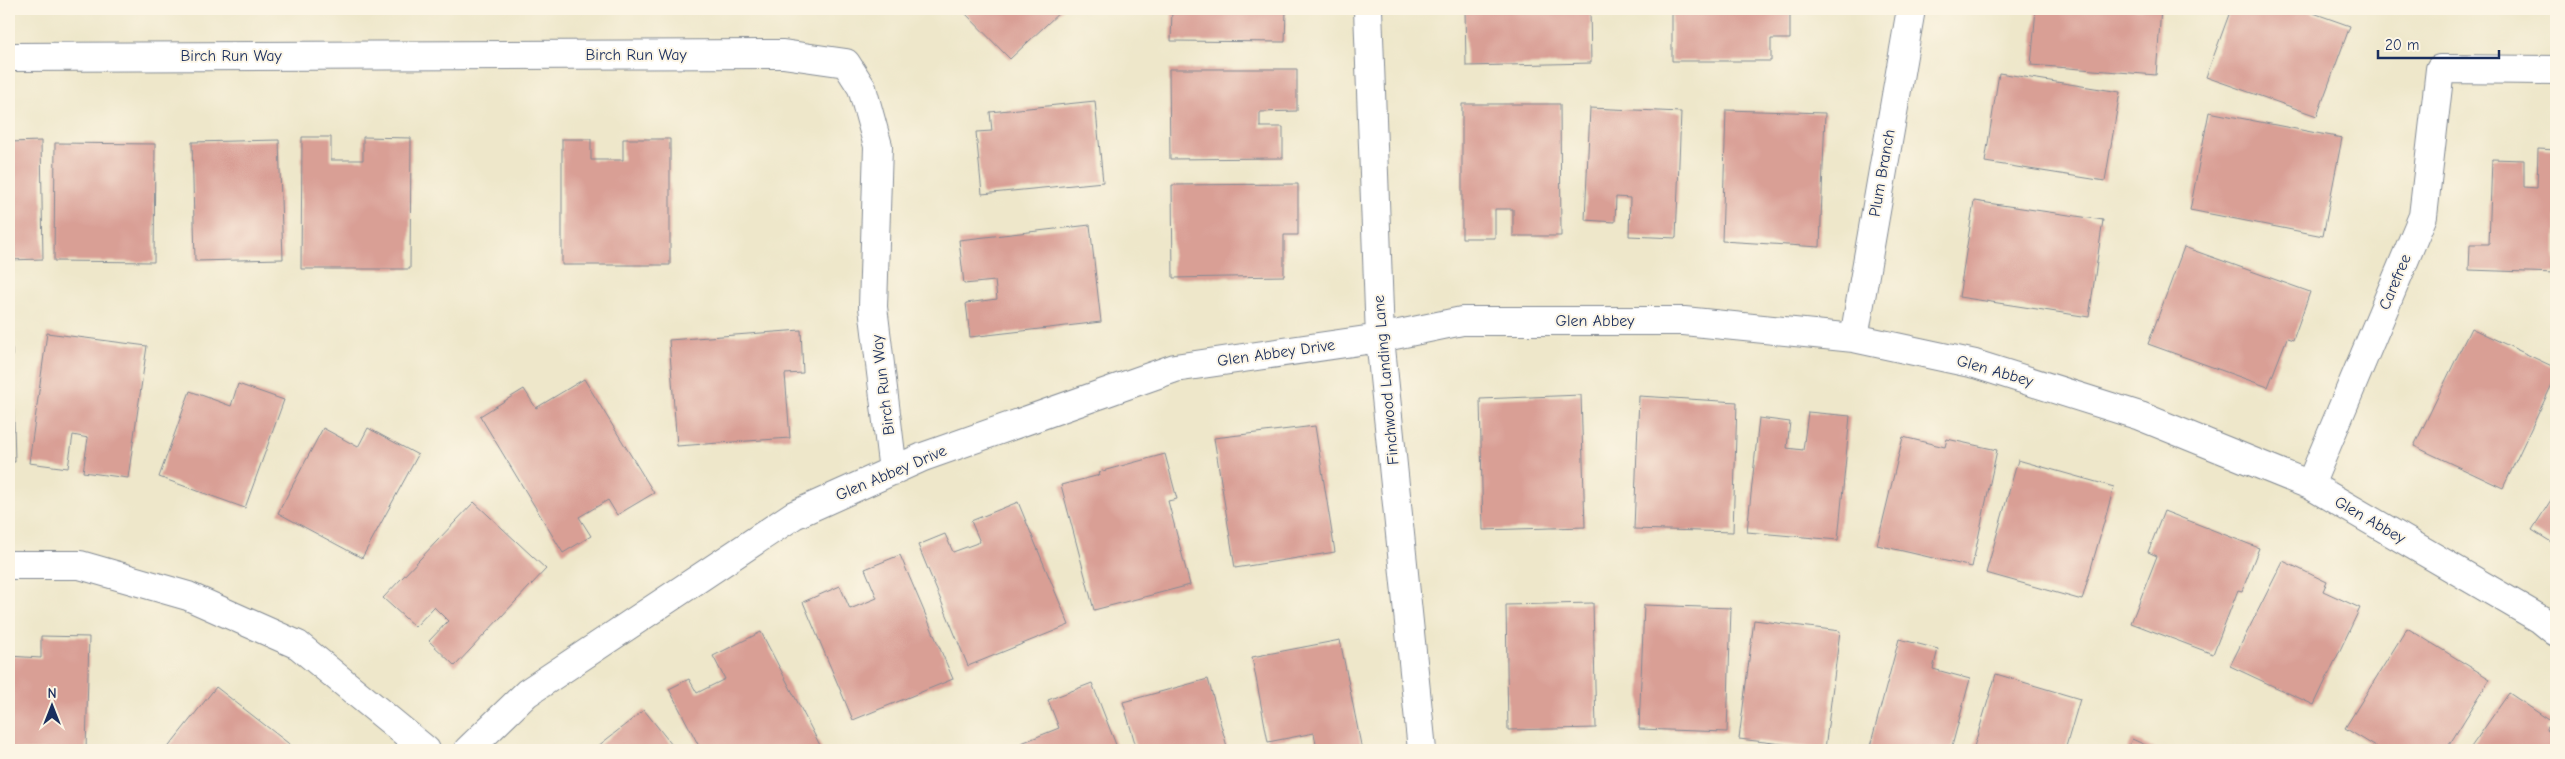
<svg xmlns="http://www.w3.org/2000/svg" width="2565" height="759" viewBox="0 0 2565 759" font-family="'Comic Neue',sans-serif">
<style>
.building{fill:#d99f95}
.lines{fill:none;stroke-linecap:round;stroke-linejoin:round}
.minor-casing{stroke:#848b94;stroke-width:30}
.minor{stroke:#fff;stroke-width:28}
.labels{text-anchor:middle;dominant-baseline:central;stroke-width:4;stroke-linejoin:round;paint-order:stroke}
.street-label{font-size:16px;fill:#1b2f5e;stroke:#fcf5e5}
</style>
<rect width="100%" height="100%" fill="#fcf5e5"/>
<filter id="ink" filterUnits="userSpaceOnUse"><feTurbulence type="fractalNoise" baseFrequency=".02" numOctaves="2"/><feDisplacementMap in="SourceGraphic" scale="10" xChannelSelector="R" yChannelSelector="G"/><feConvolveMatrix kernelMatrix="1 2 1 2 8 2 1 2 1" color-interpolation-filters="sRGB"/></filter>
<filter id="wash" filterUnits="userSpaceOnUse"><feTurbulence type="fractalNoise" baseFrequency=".0096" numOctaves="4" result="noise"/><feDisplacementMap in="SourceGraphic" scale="20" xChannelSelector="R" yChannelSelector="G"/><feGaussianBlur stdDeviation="1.12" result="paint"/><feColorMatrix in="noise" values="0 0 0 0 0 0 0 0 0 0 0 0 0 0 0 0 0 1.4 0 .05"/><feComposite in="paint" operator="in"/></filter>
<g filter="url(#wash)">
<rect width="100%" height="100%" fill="#eee7ca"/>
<g id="blocks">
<!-- building -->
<path class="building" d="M 961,9 L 1063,9 L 1010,59 Z
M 1172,9 L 1286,11 L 1285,42 L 1171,41 Z
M 1465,9 L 1590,9 L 1591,63 L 1466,66 Z
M 1672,9 L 1790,9 L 1790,39 L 1771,39 L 1771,61 L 1672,61 Z
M 2036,9 L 2161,9 L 2156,75 L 2031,65 Z
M 2231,9 L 2302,9 L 2350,26 L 2317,116 L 2206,77 Z
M 1169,69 L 1297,69 L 1297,111 L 1260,112 L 1260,127 L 1283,127 L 1283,158 L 1170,159 Z
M 1999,73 L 2120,92 L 2105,181 L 1985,162 Z
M 1095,101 L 1103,182 L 982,194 L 976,132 L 992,131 L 990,112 Z
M 1462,104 L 1560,104 L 1561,236 L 1513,236 L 1513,209 L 1495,209 L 1495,238 L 1462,238 Z
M 1590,108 L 1681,112 L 1676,238 L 1629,236 L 1630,198 L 1616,197 L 1615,222 L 1585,220 Z
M 1726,110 L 1825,113 L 1820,247 L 1722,241 Z
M 2209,112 L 2342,138 L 2323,236 L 2190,210 Z
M 302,137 L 331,137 L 331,160 L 363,160 L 363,137 L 411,138 L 410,269 L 301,269 Z
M 562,139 L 591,139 L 591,160 L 623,160 L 623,139 L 670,139 L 670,265 L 562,265 Z
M 279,140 L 283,259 L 195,261 L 192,142 Z
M 41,141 L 43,259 L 9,260 L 9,142 Z
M 55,143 L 155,144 L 154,262 L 54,261 Z
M 2538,149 L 2556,150 L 2556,273 L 2469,270 L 2470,244 L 2489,244 L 2492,159 L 2524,160 L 2524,187 L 2537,188 Z
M 1298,184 L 1298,235 L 1284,235 L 1284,276 L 1173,278 L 1172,185 Z
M 1974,201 L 2103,220 L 2089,317 L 1959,297 Z
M 1090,225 L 1101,322 L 970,337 L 966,303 L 997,299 L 995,281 L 964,284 L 959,240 Z
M 2184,247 L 2310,292 L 2293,340 L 2287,338 L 2268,387 L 2148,344 Z
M 2471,328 L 2556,368 L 2556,376 L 2503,488 L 2414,446 Z
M 801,330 L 803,373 L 785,374 L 790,438 L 677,446 L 669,340 Z
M 47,333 L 147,346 L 128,478 L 83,472 L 88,438 L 73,435 L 68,468 L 29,463 Z
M 9,348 L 12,348 L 15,462 L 9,462 Z
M 584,379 L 654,493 L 617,515 L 608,500 L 579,517 L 591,536 L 563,553 L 480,416 L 524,389 L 536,408 Z
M 238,384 L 284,400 L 245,508 L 159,477 L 190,391 L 231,406 Z
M 1581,395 L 1585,527 L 1483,530 L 1480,399 Z
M 1639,396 L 1737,402 L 1733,532 L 1634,529 Z
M 1808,412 L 1850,416 L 1838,540 L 1747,532 L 1759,418 L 1790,422 L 1787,448 L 1803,450 Z
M 1315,426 L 1335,552 L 1235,568 L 1214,438 Z
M 323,428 L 358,447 L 368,428 L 418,455 L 362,558 L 278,513 Z
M 1903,437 L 1945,447 L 1947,439 L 1997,450 L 1972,567 L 1877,545 Z
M 1165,454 L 1177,499 L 1168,501 L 1190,585 L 1094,610 L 1061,485 L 1100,475 L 1099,472 Z
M 2018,460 L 2114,487 L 2082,600 L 1986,573 Z
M 2556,492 L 2556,545 L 2532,530 Z
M 474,502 L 546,569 L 455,666 L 429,641 L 448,621 L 434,607 L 415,627 L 383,598 Z
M 1018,502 L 1069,625 L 968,666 L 918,545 L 945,534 L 953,552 L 980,542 L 971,521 Z
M 2164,511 L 2259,548 L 2242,591 L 2238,590 L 2213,654 L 2131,623 L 2157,556 L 2148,552 Z
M 900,555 L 953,679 L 853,720 L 803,602 L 840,586 L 850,609 L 877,598 L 865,569 Z
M 2283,561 L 2327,582 L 2323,591 L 2360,608 L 2314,705 L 2230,666 Z
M 1593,603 L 1596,728 L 1508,730 L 1506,605 Z
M 1644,605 L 1731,608 L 1727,732 L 1639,729 Z
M 1754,620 L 1840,631 L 1825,749 L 1739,739 Z
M 2407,628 L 2490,679 L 2446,750 L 2381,750 L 2345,728 Z
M 761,632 L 822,749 L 820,750 L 701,750 L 669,689 L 689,679 L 697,693 L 725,679 L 713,656 Z
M 41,636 L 89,637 L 86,750 L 9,750 L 9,656 L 41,658 Z
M 1899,639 L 1938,649 L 1933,669 L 1970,679 L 1951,750 L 1869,750 Z
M 1340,640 L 1362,750 L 1317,750 L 1314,733 L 1268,742 L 1252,657 Z
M 1996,674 L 2080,699 L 2065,750 L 1973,750 Z
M 1208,679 L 1228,750 L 1137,750 L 1123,702 Z
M 1092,683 L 1118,750 L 1022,750 L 1019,744 L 1059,728 L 1048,700 Z
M 216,687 L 297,750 L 166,750 Z
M 2509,693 L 2552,722 L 2546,730 L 2556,737 L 2556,750 L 2469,750 Z
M 644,710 L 676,750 L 593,750 Z
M 2132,739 L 2157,750 L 2127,750 Z"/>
</g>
</g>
<g filter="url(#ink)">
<use href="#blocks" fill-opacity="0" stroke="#848b94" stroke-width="1"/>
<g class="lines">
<defs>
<path id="minor" d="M 1368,9 L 1380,338 L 1422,750
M 9,57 L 783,54 L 846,63 L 862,88 L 878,146 L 873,307 L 893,471
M 1854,338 L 1911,9
M 2310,485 L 2423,216 L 2440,69 L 2556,70
M 9,565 L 80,565 L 188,596 L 298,645 L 426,750
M 468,750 L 527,693 L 794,515 L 923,457 L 1175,368 L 1380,338 L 1462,321 L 1684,321 L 1854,338 L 1975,364 L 2140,416 L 2310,485 L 2540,619 L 2556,632"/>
</defs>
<!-- minor casing -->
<use href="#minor" class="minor-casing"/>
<!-- minor -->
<use href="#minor" class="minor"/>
</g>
</g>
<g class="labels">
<!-- street labels -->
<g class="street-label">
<text x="636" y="55">Birch Run Way</text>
<text x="231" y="56">Birch Run Way</text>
<text transform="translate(1882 173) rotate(-80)">Plum Branch</text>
<text transform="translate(2395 282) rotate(-67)">Carefree</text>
<text x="1595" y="321">Glen Abbey</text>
<text transform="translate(1276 353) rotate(-8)">Glen Abbey Drive</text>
<text transform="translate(1995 371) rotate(16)">Glen Abbey</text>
<text transform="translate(1386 380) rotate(-95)">Finchwood Landing Lane</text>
<text transform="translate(883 385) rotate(-97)">Birch Run Way</text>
<text transform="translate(891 473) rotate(-23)">Glen Abbey Drive</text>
<text transform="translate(2370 520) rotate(30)">Glen Abbey</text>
</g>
</g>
<!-- margin -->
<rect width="2565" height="759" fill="none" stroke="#fcf5e5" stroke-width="30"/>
<!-- north arrow -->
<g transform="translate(52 706)" stroke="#fcf5e5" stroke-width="4" paint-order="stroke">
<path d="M0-4L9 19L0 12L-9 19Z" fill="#1b2f5e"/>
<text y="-8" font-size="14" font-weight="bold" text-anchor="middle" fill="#1b2f5e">N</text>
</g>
<!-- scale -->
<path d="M2378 50v8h121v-8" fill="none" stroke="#1b2f5e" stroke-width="2.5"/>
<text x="2385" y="50" font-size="15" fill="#1b2f5e" stroke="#fcf5e5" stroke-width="4" paint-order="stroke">20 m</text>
</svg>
